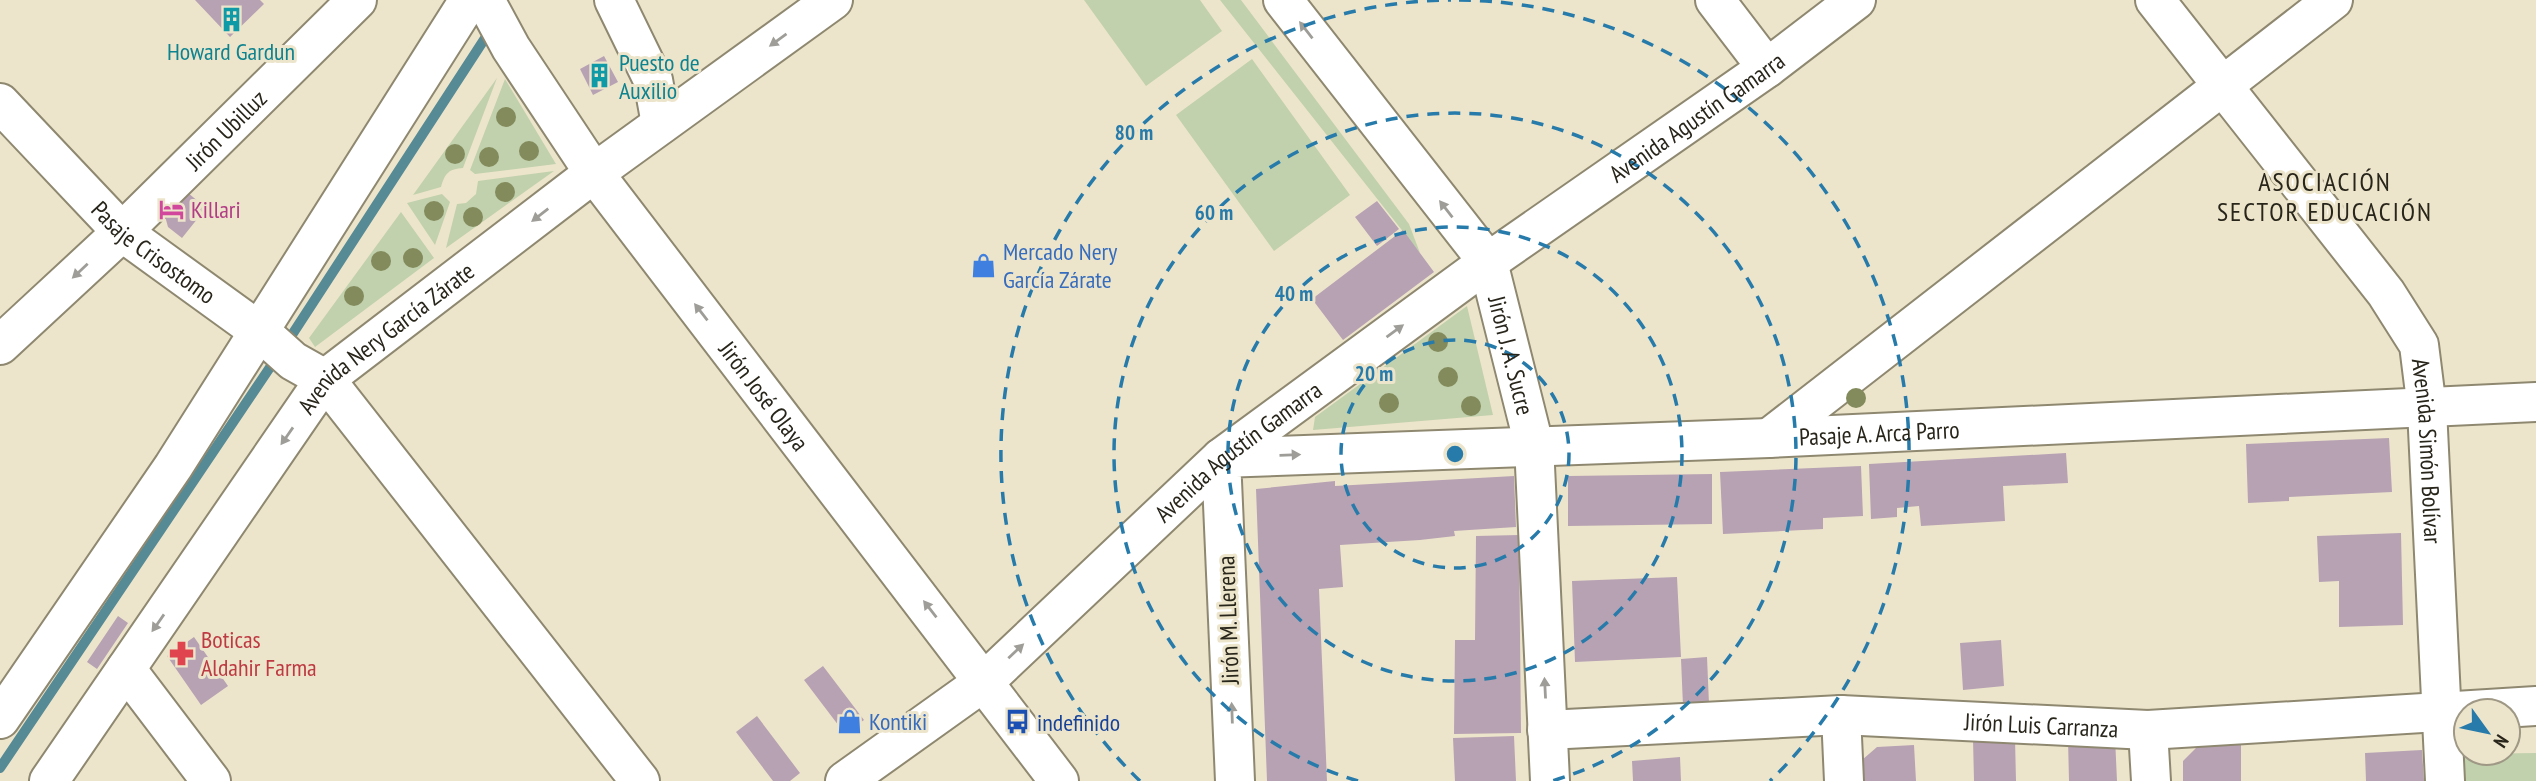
<svg xmlns="http://www.w3.org/2000/svg" width="2536" height="781" viewBox="0 0 2536 781" font-family="'PT Sans Narrow',sans-serif">
<style>
.green{fill:#c1d1ad}
.lines{fill:none;stroke-linecap:round;stroke-linejoin:round}
.stream{stroke:#568a95;stroke-width:10}
.building{fill:#b7a2b3}
.minor-casing{stroke:#8f8870;stroke-width:42}
.minor{stroke:#fff;stroke-width:38}
.tree{fill:#838b5c}
.oneway{fill:#9e9d98}
.ring{fill:none;stroke:#277bab;stroke-width:3.5;stroke-dasharray:12 9}
.labels{text-anchor:middle;dominant-baseline:central;stroke-width:6;stroke-linejoin:round;paint-order:stroke}
.culture-label{font-size:24px;fill:#0d838f;stroke:#ede5cb}
.street-label{font-size:24px;fill:#28251b;stroke:#ede5cb}
.hotel-label{font-size:24px;fill:#b23c85;stroke:#ede5cb;text-anchor:start}
.shop-label{font-size:24px;fill:#366cbe;stroke:#ede5cb;text-anchor:start}
.health-label{font-size:24px;fill:#be3a42;stroke:#ede5cb;text-anchor:start}
.transit-label{font-size:24px;fill:#164399;stroke:#ede5cb;text-anchor:start}
.neighbourhood-label{font-size:26px;letter-spacing:2px;fill:#28251b;stroke:#ede5cb}
.centre{fill:#277bab;stroke:#ede5cb;stroke-width:3.5}
.ring-label{font-size:21px;text-anchor:middle;font-weight:bold;fill:#277bab;stroke:#ede5cb;stroke-width:6;stroke-linejoin:round;paint-order:stroke}
</style>
<rect width="100%" height="100%" fill="#ede5cb"/>
<!-- green -->
<path class="green" d="M 1084,0 L 1200,0 L 1222,31 L 1146,86 Z
M 1220,0 L 1241,0 L 1409,224 L 1420,253 Z
M 1252,59 L 1350,195 L 1274,251 L 1176,115 Z
M 497,78 L 463,168 C 449,169 445,173 441,187 L 413,195 Z
M 505,79 L 556,164 L 475,174 L 470,170 Z
M 554,171 L 446,248 L 457,204 L 466,203 L 476,194 L 478,181 Z
M 442,194 L 450,202 L 435,245 L 407,203 Z
M 401,212 L 434,258 L 315,347 L 309,338 Z
M 1467,306 L 1493,415 L 1313,430 L 1315,417 Z
M 2536,753 L 2536,781 L 2464,781 L 2464,754 Z"/>
<g class="lines">
<!-- stream -->
<path class="stream" d="M 286,344 L 491,29
M 0,768 L 277,357"/>
</g>
<!-- building -->
<path class="building" d="M 195,0 L 260,0 L 264,4 L 230,37 Z
M 604,56 L 618,82 L 593,95 L 580,69 Z
M 181,187 L 206,208 L 182,238 L 168,227 L 163,209 Z
M 1377,201 L 1399,229 L 1377,246 L 1355,217 Z
M 1403,230 L 1434,272 L 1343,340 L 1312,299 Z
M 2389,438 L 2392,492 L 2289,497 L 2289,501 L 2248,503 L 2246,444 Z
M 2066,453 L 2068,483 L 2003,486 L 2005,521 L 1921,526 L 1919,506 L 1897,508 L 1897,517 L 1871,519 L 1869,464 Z
M 1861,466 L 1863,516 L 1823,518 L 1823,529 L 1723,534 L 1720,472 Z
M 1712,474 L 1712,524 L 1568,526 L 1568,476 Z
M 1514,476 L 1516,527 L 1454,531 L 1455,536 L 1420,540 L 1340,545 L 1343,587 L 1319,589 L 1327,781 L 1267,781 L 1256,489 L 1335,481 L 1335,486 Z
M 2401,533 L 2403,625 L 2339,627 L 2339,581 L 2319,582 L 2317,536 Z
M 1519,535 L 1521,733 L 1454,734 L 1455,640 L 1475,640 L 1476,536 Z
M 1677,577 L 1681,657 L 1575,662 L 1572,581 Z
M 118,616 L 128,623 L 97,669 L 87,662 Z
M 194,637 L 228,686 L 201,705 L 167,656 Z
M 2001,640 L 2004,686 L 1963,690 L 1960,643 Z
M 1707,657 L 1709,704 L 1683,706 L 1681,659 Z
M 823,666 L 864,720 L 845,734 L 804,680 Z
M 757,716 L 800,773 L 790,781 L 773,781 L 736,732 Z
M 1514,736 L 1516,781 L 1455,781 L 1453,738 Z
M 2115,737 L 2117,781 L 2069,781 L 2068,739 Z
M 2015,738 L 2016,781 L 1974,781 L 1973,739 Z
M 2201,743 L 2241,743 L 2241,781 L 2183,781 L 2183,761 Z
M 1914,745 L 1916,781 L 1863,781 L 1862,760 L 1877,747 Z
M 2422,750 L 2424,781 L 2366,781 L 2365,753 Z
M 1680,757 L 1681,781 L 1633,781 L 1632,761 Z"/>
<g class="lines">
<defs>
<g id="minor">
<path id="s1" d="M 485,0 L 511,48 L 594,173 L 1059,781"/>
<path d="M 614,0 L 653,80 L 661,124"/>
<path id="s2" d="M 1283,0 L 1488,262 L 1534,445 L 1550,781"/>
<path d="M 1715,0 L 1767,68"/>
<path id="s3" d="M 2155,0 L 2386,293 L 2419,345 L 2427,409 L 2445,781"/>
<path id="s4" d="M 0,103 L 122,232 L 263,334 L 293,361 L 325,379 L 640,781"/>
<path id="s5" d="M 0,345 L 122,232 L 357,0"/>
<path d="M 1769,438 L 2333,0"/>
<path d="M 126,669 L 211,781"/>
<path d="M 1841,715 L 1844,781"/>
<path d="M 0,719 L 173,467 L 469,0"/>
<path id="s6" d="M 1547,730 L 1841,715 L 2148,730 L 2536,706"/>
<path d="M 2148,730 L 2151,781"/>
<path id="s7" d="M 49,781 L 325,379 L 594,173 L 833,0"/>
<path id="s8" d="M 845,781 L 985,681 L 1221,458 L 1488,262 L 1767,68 L 1856,0"/>
<path id="s9" d="M 1235,781 L 1221,458 L 1769,438 L 2536,402"/>
</g>
</defs>
<!-- minor casing -->
<use href="#minor" class="minor-casing"/>
<!-- minor -->
<use href="#minor" class="minor"/>
</g>
<!-- trees -->
<g class="tree">
<circle cx="506" cy="117" r="10"/>
<circle cx="529" cy="151" r="10"/>
<circle cx="455" cy="154" r="10"/>
<circle cx="489" cy="157" r="10"/>
<circle cx="505" cy="192" r="10"/>
<circle cx="434" cy="211" r="10"/>
<circle cx="473" cy="217" r="10"/>
<circle cx="413" cy="258" r="10"/>
<circle cx="381" cy="261" r="10"/>
<circle cx="354" cy="296" r="10"/>
<circle cx="1438" cy="342" r="10"/>
<circle cx="1448" cy="377" r="10"/>
<circle cx="1856" cy="398" r="10"/>
<circle cx="1389" cy="403" r="10"/>
<circle cx="1471" cy="406" r="10"/>
</g>
<!-- one-way arrows -->
<defs><path id="oneway-solid" d="M-6-.8H1V-3.2L6.5 0L1 3.2V.8H-6Z" transform="scale(1.75)"/></defs>
<g class="oneway">
<use href="#oneway-solid" transform="translate(1306 30) rotate(-128)"/>
<use href="#oneway-solid" transform="translate(778 40) rotate(144)"/>
<use href="#oneway-solid" transform="translate(1446 209) rotate(-128)"/>
<use href="#oneway-solid" transform="translate(540 215) rotate(142)"/>
<use href="#oneway-solid" transform="translate(80 271) rotate(137)"/>
<use href="#oneway-solid" transform="translate(701 312) rotate(-128)"/>
<use href="#oneway-solid" transform="translate(1395 331) rotate(-36)"/>
<use href="#oneway-solid" transform="translate(287 436) rotate(125)"/>
<use href="#oneway-solid" transform="translate(1290 455) rotate(-2)"/>
<use href="#oneway-solid" transform="translate(930 609) rotate(-128)"/>
<use href="#oneway-solid" transform="translate(158 623) rotate(125)"/>
<use href="#oneway-solid" transform="translate(1016 651) rotate(-43)"/>
<use href="#oneway-solid" transform="translate(1545 688) rotate(-93)"/>
<use href="#oneway-solid" transform="translate(1232 713) rotate(-92)"/>
</g>
<!-- distance rings -->
<g class="ring">
<circle cx="1455" cy="454" r="114"/>
<circle cx="1455" cy="454" r="227"/>
<path d="M1358 781A341 341 0 1 1 1552 781"/>
<path d="M1140 781A454 454 0 0 1 1451 0M1459 0A454 454 0 0 1 1770 781"/>
</g>
<!-- icons -->
<defs>
<symbol id="building-bare" viewBox="-9 -9 18 18"><path d="M-4-6H4V6H1V3H-1V6H-4ZM-2.5-4.3h1.7v1.8h-1.7ZM.8-4.3h1.7v1.8H.8ZM-2.5-1h1.7V.8h-1.7ZM.8-1h1.7V.8H.8Z" fill="#0f9aa8" stroke="#ede5cb" stroke-width="2.5" paint-order="stroke"/></symbol>
<symbol id="hotel-bare" viewBox="-9 -9 18 18"><path d="M-6-4.5h1.5V1H6V5H4.5V3h-9V5H-6ZM-4 0a1.8 1.8 0 1 1 3.6 0ZM.5 0V-2.5h3Q6-2.5 6 0Z" fill="#d1479c" stroke="#ede5cb" stroke-width="2.5" paint-order="stroke"/></symbol>
<symbol id="shop-bare" viewBox="-9 -9 18 18"><path d="M-5-2.5h2.3a2.7 3.5 0 0 1 5.4 0H5L5.5 6h-11ZM-1.5-2.5h3a1.5 2.3 0 0 0-3 0Z" fill="#3f7fe0" stroke="#ede5cb" stroke-width="2.5" paint-order="stroke"/></symbol>
<symbol id="pharmacy-bare" viewBox="-9 -9 18 18"><path d="M-2-6h4v4h4v4h-4v4h-4v-4h-4v-4h4Z" fill="#e0444e" stroke="#ede5cb" stroke-width="2.5" paint-order="stroke"/></symbol>
<symbol id="bus-bare" viewBox="-9 -9 18 18"><path d="M-5-6H5V4H4V6H2V4H-2V6H-4V4H-5ZM-3.5-4V0h7V-4ZM-3.5 1.2v1.5H-2V1.2ZM2 1.2v1.5H3.5V1.2Z" fill="#1a4fb4" stroke="#ede5cb" stroke-width="2.5" paint-order="stroke"/></symbol>
</defs>
<g fill-rule="evenodd">
<use href="#building-bare" x="214" y="2" width="35" height="35"/>
<use href="#building-bare" x="582" y="58" width="35" height="35"/>
<use href="#hotel-bare" x="154" y="192" width="35" height="35"/>
<use href="#shop-bare" x="966" y="248" width="35" height="35"/>
<use href="#pharmacy-bare" x="164" y="636" width="35" height="35"/>
<use href="#shop-bare" x="832" y="704" width="35" height="35"/>
<use href="#bus-bare" x="1000" y="704" width="35" height="35"/>
</g>
<g class="labels">
<!-- culture labels -->
<g class="culture-label">
<text x="231" y="51">Howard Gardun</text>
<text x="619" y="62" text-anchor="start">Puesto de<tspan x="619" dy="28">Auxilio</tspan></text>
</g>
<!-- street labels -->
<g class="street-label">
<text stroke="none"><textPath href="#s8" startOffset="1082">Avenida Agustín Gamarra</textPath></text>
<text stroke="none"><textPath href="#s5" startOffset="312">Jirón Ubilluz</textPath></text>
<text stroke="none"><textPath href="#s4" startOffset="215">Pasaje Crisostomo</textPath></text>
<text stroke="none"><textPath href="#s7" startOffset="560">Avenida Nery García Zárate</textPath></text>
<text stroke="none"><textPath href="#s2" startOffset="429">Jirón J. A. Sucre</textPath></text>
<text stroke="none"><textPath href="#s1" startOffset="485">Jirón José Olaya</textPath></text>
<text stroke="none"><textPath href="#s9" startOffset="982">Pasaje A. Arca Parro</textPath></text>
<text stroke="none"><textPath href="#s3" startOffset="541">Avenida Simón Bolívar</textPath></text>
<text stroke="none"><textPath href="#s8" startOffset="514">Avenida Agustín Gamarra</textPath></text>
<text transform="translate(1228 620) rotate(-92)">Jirón M. Llerena</text>
<text stroke="none"><textPath href="#s6" startOffset="495">Jirón Luis Carranza</textPath></text>
</g>
<!-- hotel labels -->
<g class="hotel-label">
<text x="191" y="209">Killari</text>
</g>
<!-- shop labels -->
<g class="shop-label">
<text x="1003" y="251">Mercado Nery<tspan x="1003" dy="28">García Zárate</tspan></text>
<text x="869" y="721">Kontiki</text>
</g>
<!-- health labels -->
<g class="health-label">
<text x="201" y="639">Boticas<tspan x="201" dy="28">Aldahir Farma</tspan></text>
</g>
<!-- transit labels -->
<g class="transit-label">
<text x="1037" y="722">indefinido</text>
</g>
<!-- neighbourhood labels -->
<g class="neighbourhood-label">
<text x="2325" y="181">ASOCIACIÓN<tspan x="2325" dy="30">SECTOR EDUCACIÓN</tspan></text>
</g>
</g>
<circle cx="1455" cy="454" r="10" class="centre"/>
<g class="ring-label">
<text x="1134" y="140">80 m</text>
<text x="1214" y="220">60 m</text>
<text x="1294" y="301">40 m</text>
<text x="1374" y="381">20 m</text>
</g>
<!-- north arrow -->
<g transform="translate(2487 732) rotate(123)"><circle r="33" fill="#ede5cb" stroke="#9e9885" stroke-width="2"/>
<path d="M0-5L12 26L0 18L-12 26Z" fill="#277bab"/>
<text y="-10" font-size="19" font-weight="bold" text-anchor="middle" fill="#28251b">N</text>
</g>
</svg>
